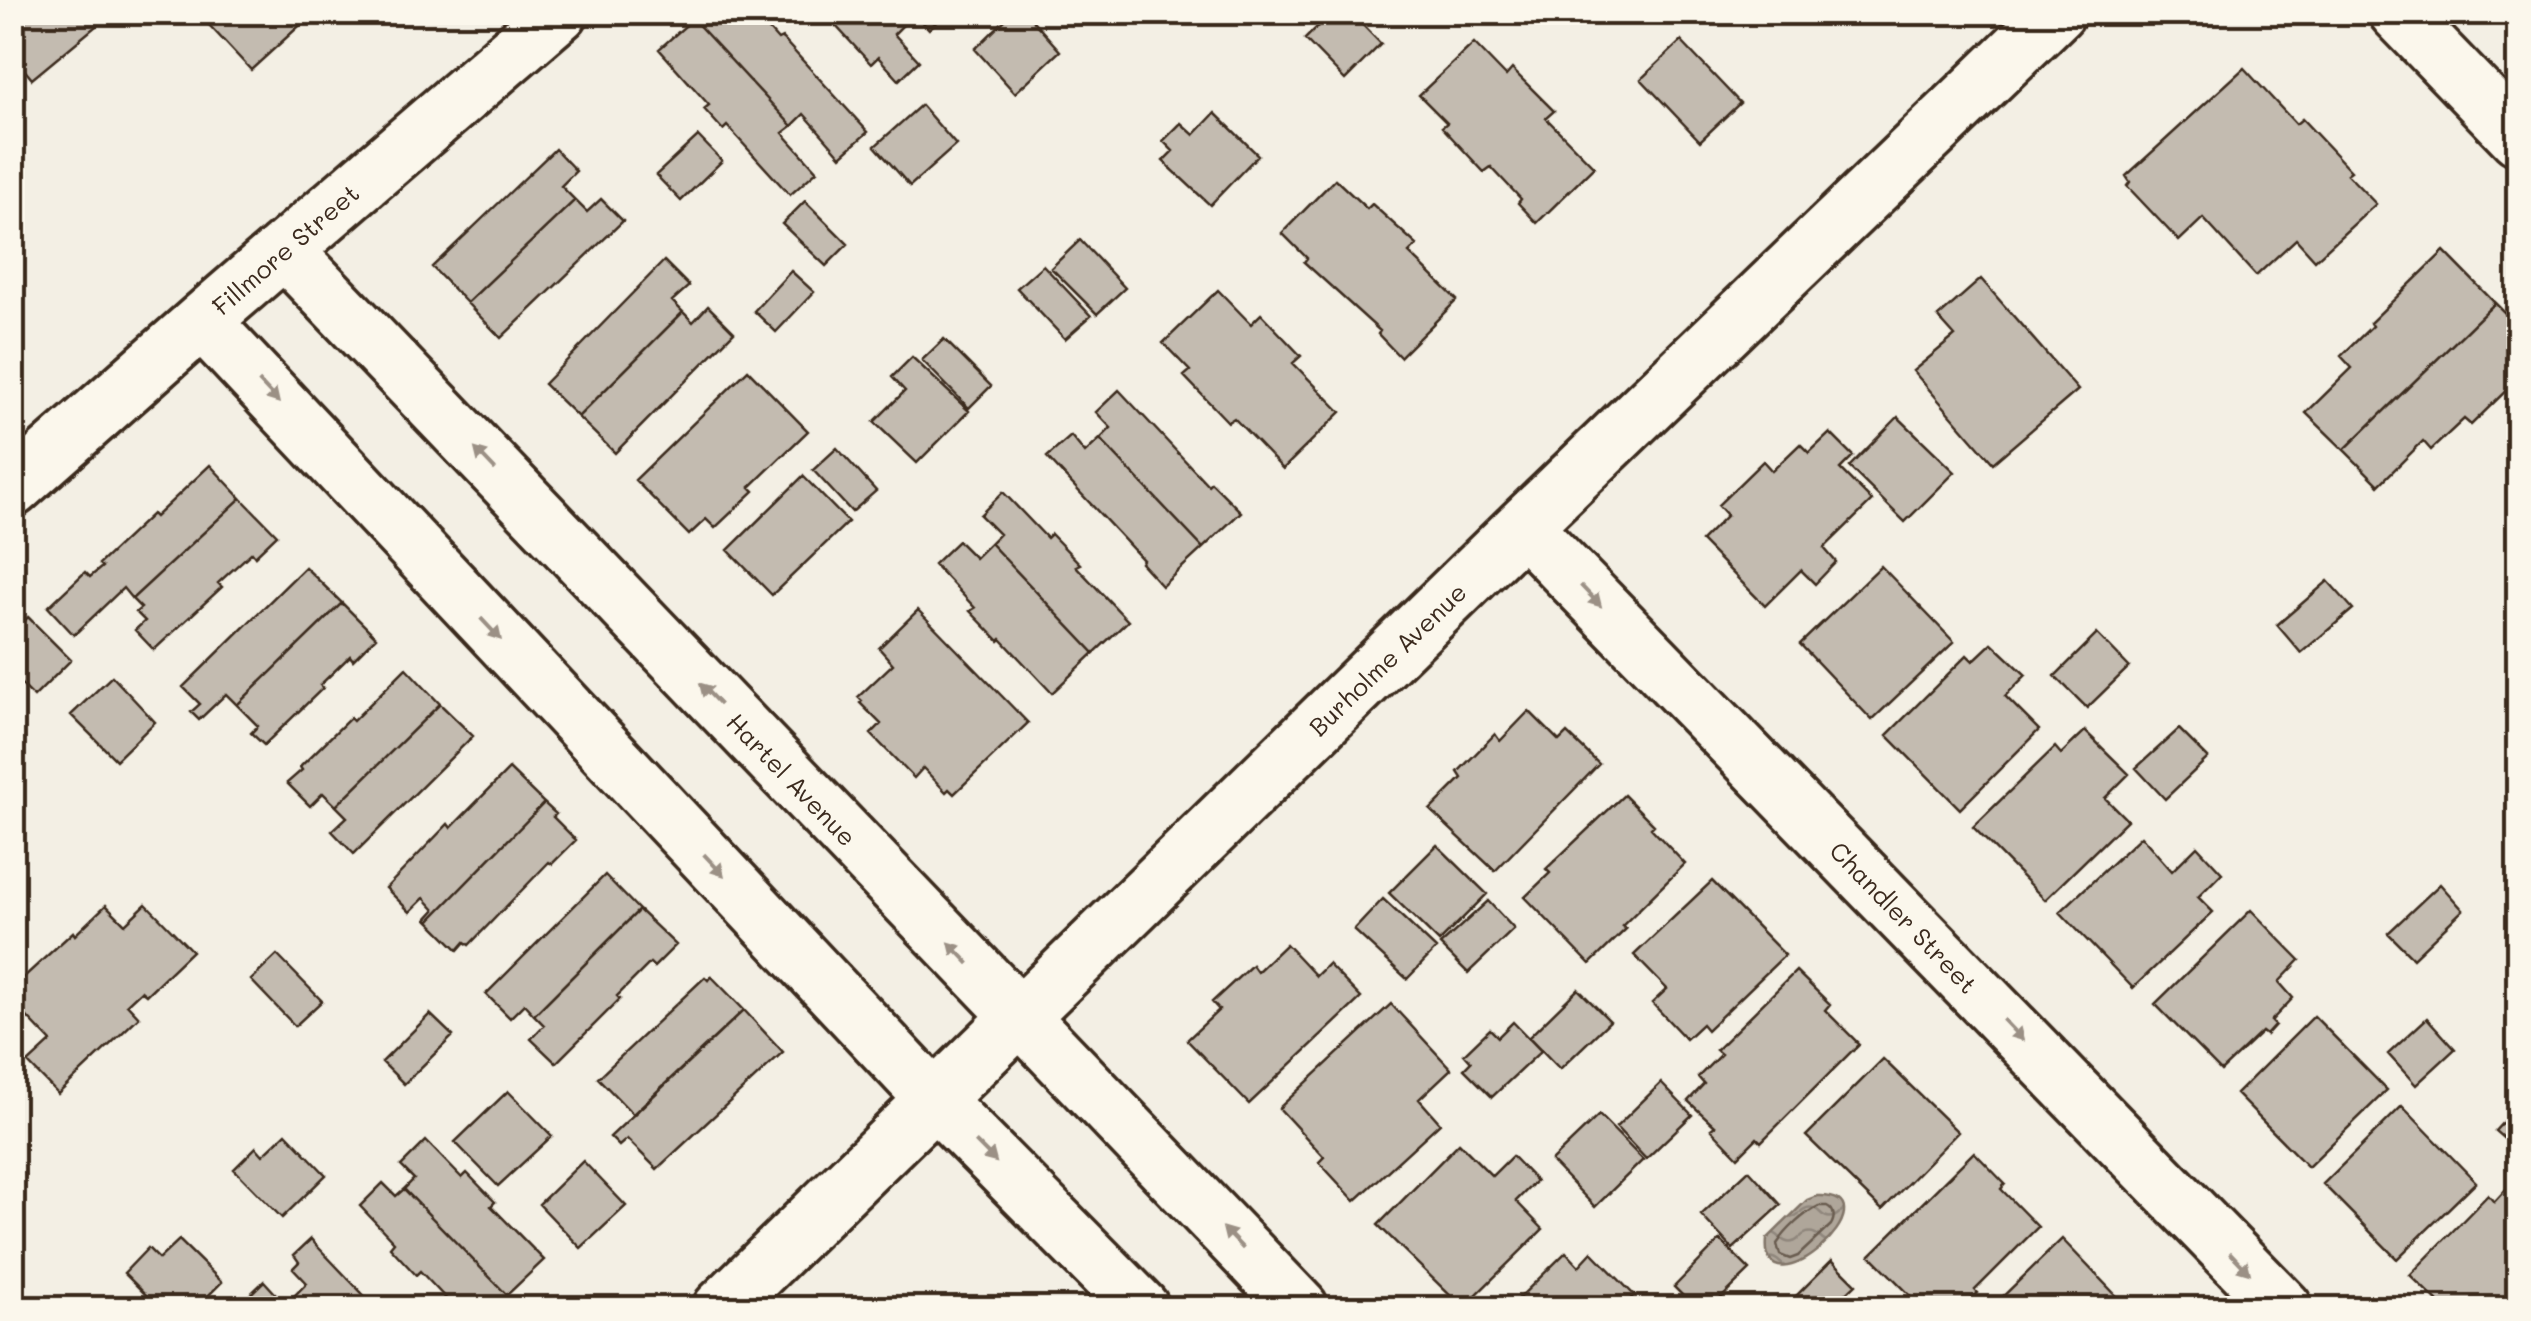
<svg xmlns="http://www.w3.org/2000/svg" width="2531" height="1321" viewBox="0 0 2531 1321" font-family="Mali,sans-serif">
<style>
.water{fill:url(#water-waves);stroke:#817468;stroke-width:2.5}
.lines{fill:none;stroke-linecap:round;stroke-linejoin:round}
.shore{stroke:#695c50;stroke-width:2.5}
.building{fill:#c3bbb0;stroke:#3b2a1e;stroke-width:2.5}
.street-casing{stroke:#3b2a1e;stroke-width:62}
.street{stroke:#fbf7ec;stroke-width:55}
.oneway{fill:#9b9085}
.labels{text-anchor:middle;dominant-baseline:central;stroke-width:9;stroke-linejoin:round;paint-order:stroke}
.street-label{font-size:25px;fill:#3b2a1e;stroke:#fbf7ec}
</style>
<defs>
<pattern id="water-waves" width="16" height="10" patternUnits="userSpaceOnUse" patternTransform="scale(2.5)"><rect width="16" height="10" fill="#afa69a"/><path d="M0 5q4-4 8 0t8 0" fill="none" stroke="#90877d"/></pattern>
</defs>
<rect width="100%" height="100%" fill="#f3efe4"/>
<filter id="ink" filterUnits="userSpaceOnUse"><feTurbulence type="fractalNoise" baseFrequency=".01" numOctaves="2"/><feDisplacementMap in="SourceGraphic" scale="20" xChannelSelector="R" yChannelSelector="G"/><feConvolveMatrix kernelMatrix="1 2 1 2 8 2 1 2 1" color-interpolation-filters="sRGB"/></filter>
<g filter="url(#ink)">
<!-- water -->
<path class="water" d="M 1817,1196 C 1902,1193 1759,1321 1767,1239 L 1807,1200 Z"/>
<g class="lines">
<!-- shore -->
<path class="shore" d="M 1819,1206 L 1827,1206 C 1835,1210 1835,1218 1831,1225 L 1798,1256 L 1790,1259 L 1780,1255 L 1777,1244 C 1786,1230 1804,1213 1819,1206 Z"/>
</g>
<!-- building -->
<path class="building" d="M 12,12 L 113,12 L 32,79 L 12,55 Z
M 197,12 L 305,12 L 309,17 L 251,70 Z
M 700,12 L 753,12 L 778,40 L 782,38 L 868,132 L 841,156 L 804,114 L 792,126 L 693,19 Z
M 823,12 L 888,12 L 902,26 L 894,34 L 919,61 L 899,80 L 878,57 L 871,64 Z
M 888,12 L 947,12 L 929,29 L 915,14 L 902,26 Z
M 1013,12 L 1025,12 L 1060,51 L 1015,93 L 975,49 Z
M 1332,12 L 1350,12 L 1381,44 L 1345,80 L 1305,39 Z
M 693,19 L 792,126 L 783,133 L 817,171 L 790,195 L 727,126 L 723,130 L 704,109 L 709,105 L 659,49 Z
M 1681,41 L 1740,103 L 1700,141 L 1641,79 Z
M 1474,43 L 1506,76 L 1512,69 L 1554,111 L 1546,118 L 1594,167 L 1537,223 L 1518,203 L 1521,199 L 1491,167 L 1484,172 L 1442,127 L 1447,123 L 1419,95 Z
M 2244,68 L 2296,124 L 2302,119 L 2351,171 L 2347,174 L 2376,204 L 2315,260 L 2296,239 L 2256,276 L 2203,218 L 2179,241 L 2127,186 L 2130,182 L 2126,176 Z
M 921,105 L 956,145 L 910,186 L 875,146 Z
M 1215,113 L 1258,155 L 1210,205 L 1163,161 L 1173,151 L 1163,141 L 1181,123 L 1194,135 Z
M 698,136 L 722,161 L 681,201 L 656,175 Z
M 555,149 L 576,171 L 561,186 L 575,200 L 467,303 L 432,267 Z
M 1335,179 L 1367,209 L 1372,204 L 1417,245 L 1409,253 L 1457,300 L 1400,357 L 1378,334 L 1380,331 L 1304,262 L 1307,258 L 1282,233 Z
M 601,199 L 623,221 L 501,338 L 467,303 L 575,200 L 587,212 Z
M 805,201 L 848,244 L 826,266 L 782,224 Z
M 1080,240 L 1125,288 L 1097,314 L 1051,268 Z
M 2444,251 L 2495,303 L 2344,450 L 2306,413 L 2352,368 L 2341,356 L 2372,326 L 2370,323 Z
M 664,261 L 689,286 L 672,301 L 683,312 L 578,417 L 544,384 Z
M 1043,265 L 1091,316 L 1065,339 L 1017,288 Z
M 791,271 L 814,292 L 776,332 L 754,311 Z
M 1981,279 L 2078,390 L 1993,463 L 1913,371 L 1955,336 L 1938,317 Z
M 1218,290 L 1251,324 L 1261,314 L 1301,356 L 1293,363 L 1341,412 L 1283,469 L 1234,418 L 1228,422 L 1184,376 L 1190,371 L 1163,343 Z
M 2495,303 L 2518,326 L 2518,379 L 2471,425 L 2464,419 L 2431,450 L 2423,441 L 2379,485 L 2344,450 Z
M 708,306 L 734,332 L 615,453 L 578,417 L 683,312 L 693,322 Z
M 944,339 L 991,386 L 969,408 L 922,360 Z
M 912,357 L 969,411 L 917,463 L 874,422 L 905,391 L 892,377 Z
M 748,370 L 808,431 L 750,487 L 754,491 L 715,528 L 706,519 L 689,535 L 635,480 Z
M 1119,390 L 1208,485 L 1211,482 L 1241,512 L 1203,548 L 1100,439 L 1111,428 L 1096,412 Z
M 1898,417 L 1955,472 L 1905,522 L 1849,467 Z
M 1830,433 L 1853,456 L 1840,469 L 1872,501 L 1824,548 L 1836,562 L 1815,584 L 1801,570 L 1765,606 L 1701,541 L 1727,515 L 1718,505 L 1763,461 L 1772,471 L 1800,444 L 1809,453 Z
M 1071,436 L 1085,453 L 1100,439 L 1203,548 L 1162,586 L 1141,563 L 1143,560 L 1047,457 Z
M 837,448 L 876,491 L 852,512 L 813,470 Z
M 210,465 L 241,498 L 132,599 L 123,588 L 74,635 L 48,607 L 85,572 L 90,577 L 102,567 L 99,564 L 152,514 L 155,517 Z
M 803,476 L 848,522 L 772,595 L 728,550 Z
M 1003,492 L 1047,538 L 1051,534 L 1080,564 L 1076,566 L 1128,621 L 1094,653 L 990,543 L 999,534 L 980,515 Z
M 241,498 L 277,535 L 255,556 L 252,552 L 218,583 L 222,587 L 154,650 L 135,630 L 145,621 L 136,612 L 141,608 L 132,599 Z
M 958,541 L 975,558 L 990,543 L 1094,653 L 1052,693 L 1001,639 L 999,641 L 970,611 L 975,608 L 934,564 Z
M 1881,566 L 1954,642 L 1872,720 L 1800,644 Z
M 305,567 L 342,603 L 237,705 L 226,694 L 199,720 L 191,712 L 200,704 L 183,687 Z
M 2328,581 L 2353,609 L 2301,653 L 2277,625 Z
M 342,603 L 376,637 L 353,660 L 350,656 L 320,685 L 323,688 L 264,745 L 251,733 L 258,726 L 237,705 Z
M 918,610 L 1028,723 L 954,794 L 949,789 L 946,792 L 923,768 L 914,778 L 871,734 L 881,724 L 860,703 L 862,701 L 858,697 L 893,664 L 879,648 Z
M 28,617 L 71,660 L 34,697 L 12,675 L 12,633 Z
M 2097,634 L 2129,667 L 2087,708 L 2055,676 Z
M 1992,643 L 2026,675 L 2005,696 L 2039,730 L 1960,809 L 1887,735 L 1967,655 L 1973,661 Z
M 406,668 L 440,704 L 336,806 L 323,793 L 310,806 L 287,783 L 302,770 L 300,767 L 350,718 L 353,721 Z
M 112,676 L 155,722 L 116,760 L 71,715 Z
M 440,704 L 473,736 L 354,854 L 332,831 L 347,817 L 336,806 Z
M 1529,711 L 1559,741 L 1567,733 L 1599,764 L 1495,871 L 1430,810 L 1462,778 L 1458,772 L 1495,734 L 1500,741 Z
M 2179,729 L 2208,758 L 2165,799 L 2136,768 Z
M 2085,731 L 2129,774 L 2105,798 L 2127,820 L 2045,900 L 1973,827 L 2055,747 L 2061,754 Z
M 509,769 L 544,803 L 429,921 L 427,919 L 435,910 L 424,898 L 410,912 L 386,888 L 448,824 L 451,828 Z
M 1624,795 L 1654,825 L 1651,828 L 1685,864 L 1622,926 L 1626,929 L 1590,964 L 1525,897 L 1550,873 L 1546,869 Z
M 544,803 L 556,814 L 553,817 L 576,840 L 552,864 L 549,862 L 469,945 L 465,942 L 458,950 L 429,921 Z
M 2141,836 L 2172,871 L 2197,846 L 2222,873 L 2198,897 L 2213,912 L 2133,988 L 2060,912 Z
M 1437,845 L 1487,894 L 1439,942 L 1389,893 Z
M 605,875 L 639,910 L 534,1015 L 524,1004 L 510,1018 L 486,994 Z
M 1712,881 L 1785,955 L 1707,1030 L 1702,1024 L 1686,1039 L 1652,1003 L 1667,989 L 1634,955 Z
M 2440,884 L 2463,910 L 2413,958 L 2388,933 Z
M 1383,899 L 1436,949 L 1407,979 L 1354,930 Z
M 1488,901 L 1514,929 L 1468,973 L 1440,945 Z
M 146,904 L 192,951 L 146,995 L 141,991 L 127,1004 L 139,1017 L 58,1094 L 28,1063 L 51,1042 L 12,1001 L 12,988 L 73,932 L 75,935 L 106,905 L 125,924 Z
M 639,910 L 676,945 L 654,967 L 650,963 L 617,996 L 620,999 L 556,1063 L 531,1039 L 544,1025 L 534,1015 Z
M 2251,910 L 2300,960 L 2279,982 L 2293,998 L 2271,1021 L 2275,1025 L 2266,1035 L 2262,1032 L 2221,1071 L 2155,1004 Z
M 1286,944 L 1316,976 L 1328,964 L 1361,998 L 1249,1104 L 1187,1040 L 1219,1010 L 1212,1002 L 1252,965 L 1257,972 Z
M 277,955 L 322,1001 L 295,1026 L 251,980 Z
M 1796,971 L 1830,1004 L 1825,1010 L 1859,1044 L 1761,1142 L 1757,1138 L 1738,1157 L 1711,1129 L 1715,1126 L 1688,1101 L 1704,1084 L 1698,1077 L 1721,1054 L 1716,1050 Z
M 711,976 L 744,1010 L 633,1114 L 598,1078 L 705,977 L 708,980 Z
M 1578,989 L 1610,1021 L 1560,1069 L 1529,1037 Z
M 1391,1004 L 1451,1069 L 1419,1099 L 1440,1123 L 1355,1201 L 1319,1162 L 1324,1157 L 1279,1108 Z
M 744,1010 L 783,1052 L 657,1169 L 627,1139 L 619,1146 L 610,1137 Z
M 430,1014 L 453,1036 L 404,1084 L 382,1062 Z
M 2314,1016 L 2387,1090 L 2308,1167 L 2236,1094 Z
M 2427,1018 L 2455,1049 L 2416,1085 L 2388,1054 Z
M 1513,1022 L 1541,1051 L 1492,1097 L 1464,1069 L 1471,1062 L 1464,1054 L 1490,1029 L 1498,1037 Z
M 1883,1059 L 1958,1132 L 1882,1210 L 1806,1136 Z
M 1661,1083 L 1692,1115 L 1646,1159 L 1616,1127 Z
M 508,1091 L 552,1136 L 498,1186 L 455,1142 Z
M 2402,1106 L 2476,1182 L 2397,1259 L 2323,1184 Z
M 2518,1106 L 2518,1151 L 2495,1131 Z
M 1599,1115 L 1643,1160 L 1595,1207 L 1551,1161 Z
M 286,1133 L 326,1175 L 282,1218 L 234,1169 L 256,1147 L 263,1155 Z
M 426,1141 L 462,1178 L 467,1173 L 495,1202 L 491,1206 L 544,1260 L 507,1295 L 404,1189 L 414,1179 L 401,1166 Z
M 1459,1143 L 1492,1176 L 1512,1156 L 1536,1181 L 1516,1201 L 1543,1229 L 1463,1308 L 1378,1225 Z
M 1974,1152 L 2005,1184 L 2001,1189 L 2038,1227 L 1975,1290 L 1978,1293 L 1962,1308 L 1923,1308 L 1870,1255 Z
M 583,1161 L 626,1206 L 581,1248 L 539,1204 Z
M 1749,1170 L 1781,1205 L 1733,1249 L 1701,1215 Z
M 383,1183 L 396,1196 L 404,1189 L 507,1295 L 494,1308 L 450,1308 L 447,1306 L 450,1303 L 420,1271 L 416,1275 L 390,1247 L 394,1242 L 360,1206 Z
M 2507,1188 L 2518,1200 L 2518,1308 L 2444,1308 L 2410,1275 L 2488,1195 L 2494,1202 Z
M 311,1239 L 317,1246 L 376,1308 L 307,1308 L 295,1295 L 307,1283 L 293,1268 L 299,1262 L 294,1255 Z
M 2062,1239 L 2128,1308 L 1991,1308 Z
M 179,1240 L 222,1282 L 196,1308 L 159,1308 L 124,1273 L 148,1248 L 159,1259 Z
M 1720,1240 L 1750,1270 L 1711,1308 L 1695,1308 L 1674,1287 Z
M 1566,1252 L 1579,1266 L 1592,1252 L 1634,1295 L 1622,1308 L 1509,1308 Z
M 1832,1260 L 1856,1284 L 1831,1308 L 1788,1308 L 1786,1306 Z
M 264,1281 L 285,1304 L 295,1295 L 307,1308 L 238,1308 L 237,1307 Z"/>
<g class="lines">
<defs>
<path id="street" d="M 2397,12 L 2518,137
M 284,250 L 1300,1308
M 202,321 L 934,1099 L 1141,1308
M 12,489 L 202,321 L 560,12
M 1523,526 L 2284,1308
M 721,1308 L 1523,526 L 2057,12"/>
</defs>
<!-- street casing -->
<use href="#street" class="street-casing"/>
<!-- street -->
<use href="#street" class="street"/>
</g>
<!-- one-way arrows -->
<defs><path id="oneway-solid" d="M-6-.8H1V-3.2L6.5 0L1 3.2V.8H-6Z" transform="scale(2.5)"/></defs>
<g class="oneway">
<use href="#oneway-solid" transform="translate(269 392) rotate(47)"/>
<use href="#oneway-solid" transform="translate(485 459) rotate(-134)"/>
<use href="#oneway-solid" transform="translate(1591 596) rotate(46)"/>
<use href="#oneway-solid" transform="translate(491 629) rotate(47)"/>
<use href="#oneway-solid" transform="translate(710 694) rotate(-134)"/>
<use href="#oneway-solid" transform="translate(714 865) rotate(47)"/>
<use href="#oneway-solid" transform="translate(959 953) rotate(-134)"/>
<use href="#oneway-solid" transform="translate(2013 1030) rotate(46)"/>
<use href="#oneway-solid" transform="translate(986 1152) rotate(45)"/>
<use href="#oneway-solid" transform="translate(1233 1238) rotate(-134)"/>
<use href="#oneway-solid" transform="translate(2240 1263) rotate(46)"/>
</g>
</g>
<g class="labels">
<!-- street labels -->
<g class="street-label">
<text transform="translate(285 249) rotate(-41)">Fillmore Street</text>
<text transform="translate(1387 659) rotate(-44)">Burholme Avenue</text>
<text transform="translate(792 779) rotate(46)">Hartel Avenue</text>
<text transform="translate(1904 917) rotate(46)">Chandler Street</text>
</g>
</g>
<!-- margin -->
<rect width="2531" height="1321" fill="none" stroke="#fbf7ec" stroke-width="50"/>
<rect x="25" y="25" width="2481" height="1271" fill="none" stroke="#3b2a1e" stroke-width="4" filter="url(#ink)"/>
</svg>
